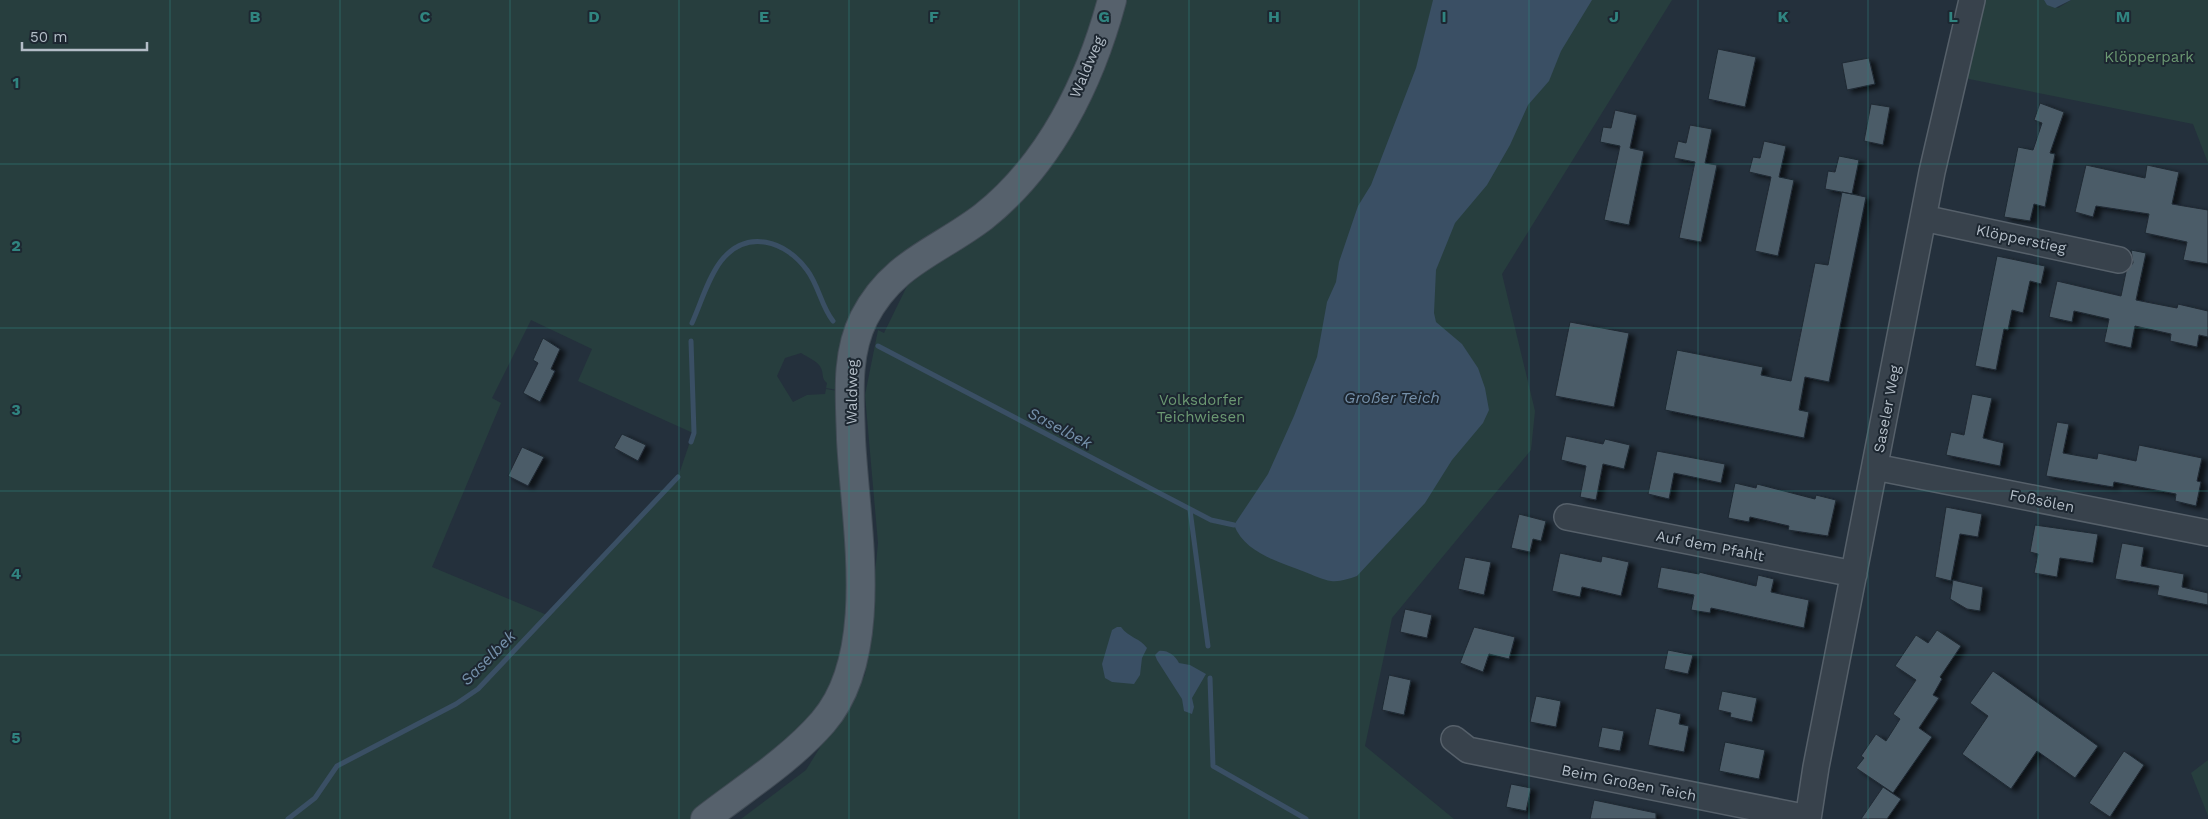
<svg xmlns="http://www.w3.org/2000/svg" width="2208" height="819" viewBox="0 0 2208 819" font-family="'Work Sans',sans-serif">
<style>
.green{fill:#273e3e;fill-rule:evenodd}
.water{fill:#3a4f64}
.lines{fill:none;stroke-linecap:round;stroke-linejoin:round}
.stream{stroke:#3a4f64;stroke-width:5}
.building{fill:#4c5b67;stroke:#1f2933;filter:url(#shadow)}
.minor-casing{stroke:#56606a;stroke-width:28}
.major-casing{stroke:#414b55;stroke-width:30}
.minor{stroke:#38424c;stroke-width:25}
.major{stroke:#56616c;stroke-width:28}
.grid{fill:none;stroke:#308480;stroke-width:1;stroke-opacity:0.55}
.labels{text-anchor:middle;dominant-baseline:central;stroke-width:4;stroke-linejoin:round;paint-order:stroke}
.park-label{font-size:15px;fill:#6b9872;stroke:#1d2731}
.street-label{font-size:15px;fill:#b3bdc7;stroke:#1d2731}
.water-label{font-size:16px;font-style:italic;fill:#7590aa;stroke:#1d2731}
.grid-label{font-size:16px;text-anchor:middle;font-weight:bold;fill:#308480;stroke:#1d2731;stroke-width:4;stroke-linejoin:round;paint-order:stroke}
</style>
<defs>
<filter id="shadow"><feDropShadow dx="5.5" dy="3" stdDeviation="2.5" flood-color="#0009"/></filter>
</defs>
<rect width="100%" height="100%" fill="#24303c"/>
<!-- green -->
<path class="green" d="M 0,0 L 1112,0 L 1054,137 L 891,278 L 850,392 L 826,388 L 827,383 C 821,378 824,374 821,368 C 818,361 807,357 801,353 L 785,358 L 777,376 L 793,402 L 807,395 L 825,394 L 826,389 L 849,393 L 848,680 L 705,819 L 0,819 ZM 531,320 L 592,349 L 578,381 L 693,433 L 678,477 L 547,615 L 432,567 L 501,403 L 492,398 Z
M 1126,0 L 1672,0 L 1502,274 L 1535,411 L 1531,450 L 1392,618 L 1365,746 L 1454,819 L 741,819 L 806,770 L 865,675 L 878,543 L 865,395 L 878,330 L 884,333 L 907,286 L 1001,212 Z
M 1981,0 L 2044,0 L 2058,8 L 2071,0 L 2208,0 L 2208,163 L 2193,124 L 1954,76 Z
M 2208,760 L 2208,816 L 2191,773 Z"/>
<!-- water -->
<path class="water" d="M 1433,0 L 1592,0 L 1561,51 L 1549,81 L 1528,105 L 1510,145 L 1487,185 L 1455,223 L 1436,270 L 1434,313 L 1436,322 L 1462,344 L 1478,368 L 1485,388 L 1489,410 L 1483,423 L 1452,460 L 1425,503 L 1357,576 C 1348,579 1340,582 1331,581 C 1323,580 1313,575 1305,572 C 1279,562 1245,553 1234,525 L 1268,474 L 1294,416 L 1317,357 L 1327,302 L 1336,282 L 1339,262 L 1358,206 L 1371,185 L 1416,68 Z
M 2044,0 L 2071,0 L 2055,8 L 2047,5 Z
M 1117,627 L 1121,627 C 1129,638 1140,638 1147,648 L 1142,658 L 1140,675 L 1134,684 L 1112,682 L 1105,678 L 1102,664 L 1112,630 Z
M 1159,651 C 1167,650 1175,655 1179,663 L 1190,665 L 1206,674 L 1192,698 L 1194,707 L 1192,714 L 1184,711 L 1182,699 L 1157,660 L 1155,655 Z"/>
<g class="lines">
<!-- stream -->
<path class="stream" d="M 692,323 C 701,303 708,278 721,261 C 747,228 786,241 807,270 C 819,286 821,306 833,321
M 878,346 L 1211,520 L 1234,525
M 691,442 L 694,433 L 691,341
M 1190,510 L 1208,646
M 1210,678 L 1213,766 L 1306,819
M 288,819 L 315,798 L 337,766 L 456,704 L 478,689 L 678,477"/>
</g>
<!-- building -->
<path class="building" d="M 1718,49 L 1756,57 L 1745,107 L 1708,99 Z
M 1869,58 L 1875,84 L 1847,90 L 1842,63 Z
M 2040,103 L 2064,112 L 2050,153 L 2055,154 L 2045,207 L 2034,204 L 2030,221 L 2004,217 L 2018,147 L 2033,150 L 2042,123 L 2034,120 Z
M 1871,104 L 1890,107 L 1883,145 L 1864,141 Z
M 1615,110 L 1637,115 L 1630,148 L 1644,151 L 1629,225 L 1604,220 L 1620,146 L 1600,142 L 1603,127 L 1611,128 Z
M 1690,125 L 1712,129 L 1705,163 L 1717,165 L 1701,242 L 1679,238 L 1695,162 L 1674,158 L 1678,141 L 1686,143 Z
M 1764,141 L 1786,146 L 1779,177 L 1794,180 L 1778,256 L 1755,251 L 1771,177 L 1749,172 L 1753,157 L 1760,158 Z
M 1839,156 L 1859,160 L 1852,194 L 1825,189 L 1828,171 L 1835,172 Z
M 2086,165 L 2145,178 L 2147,165 L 2179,172 L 2172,204 L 2208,210 L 2208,264 L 2183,260 L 2187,242 L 2145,233 L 2149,214 L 2096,206 L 2093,217 L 2075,212 Z
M 1842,192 L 1866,197 L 1829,382 L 1805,377 L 1799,410 L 1809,412 L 1804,438 L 1665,410 L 1677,350 L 1763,367 L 1761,375 L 1791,381 L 1815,263 L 1828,265 Z
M 2131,250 L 2146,253 L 2136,300 L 2177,308 L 2178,304 L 2208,311 L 2208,337 L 2199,335 L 2197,347 L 2170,341 L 2171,334 L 2135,326 L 2131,348 L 2104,342 L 2109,319 L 2074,311 L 2072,322 L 2049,317 L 2057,281 L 2121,296 L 2126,272 L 2133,263 Z
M 1997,256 L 2045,266 L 2041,284 L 2030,281 L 2023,313 L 2012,310 L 2008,330 L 2004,329 L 1996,370 L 1975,366 Z
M 1570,322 L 1629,333 L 1614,407 L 1555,396 Z
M 543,338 L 560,349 L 551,369 L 555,371 L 540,402 L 523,393 L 538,363 L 533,360 Z
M 1972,394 L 1992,398 L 1983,438 L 2004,443 L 2000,466 L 1946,455 L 1951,432 L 1964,435 Z
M 2057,422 L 2069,424 L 2063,453 L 2097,459 L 2098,453 L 2136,461 L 2139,445 L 2202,458 L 2197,481 L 2201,482 L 2196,506 L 2175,501 L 2176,494 L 2114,482 L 2113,487 L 2046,476 Z
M 622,434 L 646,445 L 638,461 L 614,448 Z
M 1566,436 L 1603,444 L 1605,439 L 1630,445 L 1624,469 L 1603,464 L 1596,500 L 1580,497 L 1586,466 L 1561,460 Z
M 522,447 L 544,457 L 528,486 L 508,476 Z
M 1657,451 L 1725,464 L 1721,483 L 1674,473 L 1669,499 L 1648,494 Z
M 1735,483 L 1756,488 L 1757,484 L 1815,499 L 1816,495 L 1836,500 L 1828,536 L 1788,530 L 1789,526 L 1750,517 L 1749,522 L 1728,518 Z
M 1946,507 L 1982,514 L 1978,537 L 1960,534 L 1951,581 L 1935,577 Z
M 1519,514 L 1546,521 L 1541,541 L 1533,539 L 1530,552 L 1511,548 Z
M 2035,525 L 2098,534 L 2093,563 L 2060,558 L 2057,577 L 2034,573 L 2038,554 L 2030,552 Z
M 2122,543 L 2144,547 L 2141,566 L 2184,574 L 2182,587 L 2208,593 L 2208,605 L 2157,595 L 2159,586 L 2115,579 Z
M 1560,553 L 1601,562 L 1602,556 L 1629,562 L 1621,596 L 1582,587 L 1580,597 L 1552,591 Z
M 1465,557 L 1491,562 L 1484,595 L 1458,589 Z
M 1661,567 L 1699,574 L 1699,572 L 1756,586 L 1758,575 L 1774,579 L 1771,592 L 1809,600 L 1804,628 L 1711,608 L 1710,613 L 1691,610 L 1694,595 L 1657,588 Z
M 1953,580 L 1983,587 L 1980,611 L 1967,609 L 1950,599 Z
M 1405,609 L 1432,615 L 1427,638 L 1400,632 Z
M 1474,627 L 1515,637 L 1509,659 L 1489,654 L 1483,672 L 1460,663 Z
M 1937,630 L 1961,646 L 1940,677 L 1942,679 L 1933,695 L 1939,698 L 1919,728 L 1932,737 L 1893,793 L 1856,768 L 1864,758 L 1861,756 L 1876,734 L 1886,741 L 1900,719 L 1893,714 L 1916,680 L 1895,666 L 1916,635 L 1928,643 Z
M 1668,650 L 1693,655 L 1688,674 L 1664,669 Z
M 1993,671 L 2098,746 L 2075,778 L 2037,751 L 2011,789 L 1962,754 L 1988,716 L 1970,703 Z
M 1389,675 L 1411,680 L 1404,715 L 1382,710 Z
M 1722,691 L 1757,698 L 1752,722 L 1730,717 L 1731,713 L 1718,710 Z
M 1536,696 L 1561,701 L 1556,727 L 1530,722 Z
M 1656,708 L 1681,714 L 1679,724 L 1689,726 L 1684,752 L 1648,745 Z
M 1602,727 L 1624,731 L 1620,751 L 1598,747 Z
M 1725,742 L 1765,750 L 1759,779 L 1719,771 Z
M 2124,751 L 2144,765 L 2110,817 L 2089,803 Z
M 1511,784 L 1531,788 L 1526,811 L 1506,807 Z
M 1883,787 L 1901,799 L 1887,819 L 1861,819 Z
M 1594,800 L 1656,813 L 1656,819 L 1590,819 Z"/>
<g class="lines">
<defs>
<path id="minor" d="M 1923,218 L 2119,260
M 1875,467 L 2208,533
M 1567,517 L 1854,574
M 1454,739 L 1468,750 L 1808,818
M 1808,819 L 1816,767 L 1932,172 L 1972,0"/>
<path id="major" d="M 705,819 C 745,788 790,760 823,722 C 882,654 855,522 851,439 C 850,398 845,356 864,318 C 892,263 937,252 983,217 C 1050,164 1090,82 1112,0"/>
</defs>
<!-- minor casing -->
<use href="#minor" class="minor-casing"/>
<!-- major casing -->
<use href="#major" class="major-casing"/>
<!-- minor -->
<use href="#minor" class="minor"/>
<!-- major -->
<use href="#major" class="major"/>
</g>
<!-- grid -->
<path class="grid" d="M 170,0 L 170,819M 340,0 L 340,819M 510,0 L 510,819M 679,0 L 679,819M 849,0 L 849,819M 1019,0 L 1019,819M 1189,0 L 1189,819M 1359,0 L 1359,819M 1529,0 L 1529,819M 1698,0 L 1698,819M 1868,0 L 1868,819M 2038,0 L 2038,819M 0,164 L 2208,164M 0,328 L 2208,328M 0,491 L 2208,491M 0,655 L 2208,655"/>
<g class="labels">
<!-- park labels -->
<g class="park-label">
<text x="2149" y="57">Klöpperpark</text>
<text x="1201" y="400">Volksdorfer<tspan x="1201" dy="17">Teichwiesen</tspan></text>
</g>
<!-- street labels -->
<g class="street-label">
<text transform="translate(1087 67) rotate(-67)">Waldweg</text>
<text transform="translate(2021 239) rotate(12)">Klöpperstieg</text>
<text transform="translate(852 392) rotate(-89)">Waldweg</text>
<text transform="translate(1887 409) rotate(-79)">Saseler Weg</text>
<text transform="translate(2042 501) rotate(11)">Foßsölen</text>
<text transform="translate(1710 546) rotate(11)">Auf dem Pfahlt</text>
<text transform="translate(1629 783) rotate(11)">Beim Großen Teich</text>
</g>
<!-- water labels -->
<g class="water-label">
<text x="1392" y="397">Großer Teich</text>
<text transform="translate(1060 428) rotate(28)">Saselbek</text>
<text transform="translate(488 658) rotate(-45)">Saselbek</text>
</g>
</g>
<g class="grid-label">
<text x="255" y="22">B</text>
<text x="425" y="22">C</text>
<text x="594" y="22">D</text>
<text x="764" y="22">E</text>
<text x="934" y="22">F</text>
<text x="1104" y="22">G</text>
<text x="1274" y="22">H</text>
<text x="1444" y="22">I</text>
<text x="1614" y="22">J</text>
<text x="1783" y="22">K</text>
<text x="1953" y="22">L</text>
<text x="2123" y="22">M</text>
<text x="16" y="88">1</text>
<text x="16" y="251">2</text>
<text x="16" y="415">3</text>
<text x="16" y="579">4</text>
<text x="16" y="743">5</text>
</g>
<!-- scale -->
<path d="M22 42v8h125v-8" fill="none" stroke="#b3bdc7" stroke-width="2.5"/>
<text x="30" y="42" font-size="15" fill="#b3bdc7" stroke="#1d2731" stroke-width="4" paint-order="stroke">50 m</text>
</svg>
